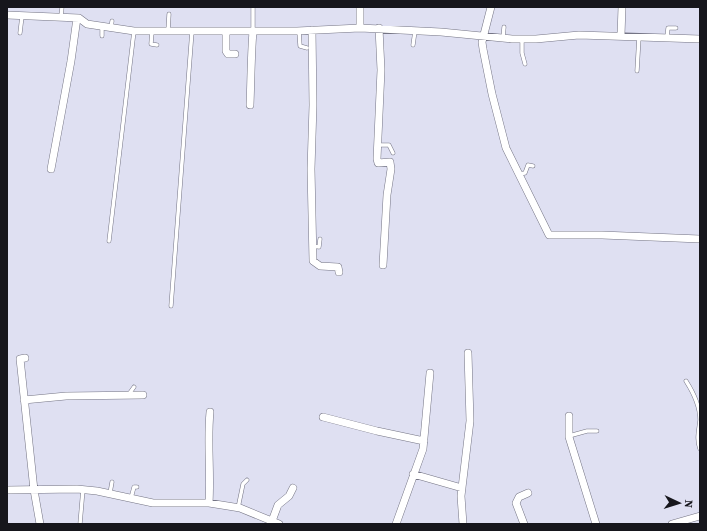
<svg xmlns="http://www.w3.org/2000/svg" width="707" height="531" viewBox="0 0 707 531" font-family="'Source Serif 4',serif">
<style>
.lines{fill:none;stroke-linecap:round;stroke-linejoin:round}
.lane-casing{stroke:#747484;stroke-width:4.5}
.street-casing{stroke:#747484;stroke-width:8}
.lane{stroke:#fff;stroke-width:3.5}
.street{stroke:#fff;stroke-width:7}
</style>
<rect width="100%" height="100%" fill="#dfe0f2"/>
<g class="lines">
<defs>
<path id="lane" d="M 61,17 L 62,7
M 111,28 L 112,21
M 152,31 L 151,44 L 157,45
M 168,31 L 169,14
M 253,31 L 253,7
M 299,31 L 300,46 L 307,48
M 20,33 L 22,16
M 102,36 L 102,27
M 667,37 L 668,28 L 676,28
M 503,38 L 504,27
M 522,39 L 522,53 L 525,64
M 413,45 L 415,31
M 637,71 L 639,37
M 377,145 L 389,145 L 393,153
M 519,174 L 525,173 L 528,165 L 533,166
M 109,241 L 134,31
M 312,246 L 319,247 L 320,239
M 171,306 L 192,31
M 686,381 C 693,392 700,407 700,420 C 699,430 696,439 700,449
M 129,394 L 134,387
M 569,436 L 587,431 L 597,431
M 110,493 L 112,482
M 131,498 L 134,487 L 137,487
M 238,508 L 243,484 L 247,480
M 80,524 L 83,489"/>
<path id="street" d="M 360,7 L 360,28 L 441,32 L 512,39 L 536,39 L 579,35 L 700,39
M 491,7 L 482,42 L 483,49 L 492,94 L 506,148 L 549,235 L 602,235 L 700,239
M 7,15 L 79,18 L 87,24 L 134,31 L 297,31 L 360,28
M 379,28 L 381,70 L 377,159 L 378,163 L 390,162 L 391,169 L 387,195 L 383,265
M 312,30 L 313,105 L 311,169 L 313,261 L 320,266 L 338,267 L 339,272
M 226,31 L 226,51 L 228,54 L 235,54
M 621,35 L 622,7
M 250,105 C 251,80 251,56 253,31
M 51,169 L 71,61 L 77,18
M 25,358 L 20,359 L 21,368 L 34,490 L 40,524
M 24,400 L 66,396 L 143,395
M 569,416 L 569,437 L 596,524
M 323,417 L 377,431 L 424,441
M 413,474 L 462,488
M 7,490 L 77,489 L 97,491 L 153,503 L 209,503 L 240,508 L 279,524
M 209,503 C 211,472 207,442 210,412
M 272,521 L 278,505 L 289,496 L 293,488
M 396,524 L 423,449 L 430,373
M 463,524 L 461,496 L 470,421 L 468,353
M 524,524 L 516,503 L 519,497 L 528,493
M 672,524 L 700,516"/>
</defs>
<!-- lane casing -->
<use href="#lane" class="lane-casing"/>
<!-- street casing -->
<use href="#street" class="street-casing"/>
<!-- lane -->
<use href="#lane" class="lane"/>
<!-- street -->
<use href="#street" class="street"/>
</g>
<!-- border -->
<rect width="707" height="531" fill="none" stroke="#16161c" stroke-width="16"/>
<!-- north arrow -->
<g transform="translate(679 503) rotate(94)" stroke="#dfe0f2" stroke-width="3" paint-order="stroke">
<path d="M0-3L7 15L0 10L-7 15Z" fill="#16161c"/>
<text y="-6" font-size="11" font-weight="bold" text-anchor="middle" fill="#16161c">N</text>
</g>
</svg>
